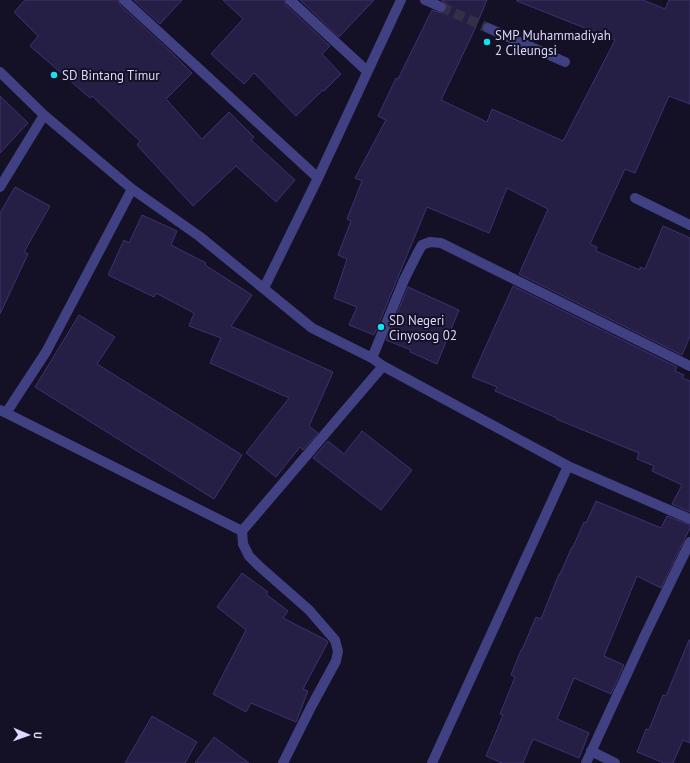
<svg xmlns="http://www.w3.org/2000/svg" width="690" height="763" viewBox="0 0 690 763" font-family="'PT Sans',sans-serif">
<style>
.building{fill:#251f46;stroke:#3c3270}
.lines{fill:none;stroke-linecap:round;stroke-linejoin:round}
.minor-tunnel{stroke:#322f46;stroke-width:10;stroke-dasharray:10 5;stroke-linecap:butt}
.minor{stroke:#404082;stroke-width:10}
.poi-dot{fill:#13e2ef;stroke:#141126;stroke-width:1.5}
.labels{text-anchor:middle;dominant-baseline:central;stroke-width:4;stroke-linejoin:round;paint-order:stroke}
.poi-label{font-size:13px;fill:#dcd9fc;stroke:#141126;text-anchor:start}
</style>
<rect width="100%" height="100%" fill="#141126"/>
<!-- building -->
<path class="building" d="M 25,0 L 118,0 L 120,5 L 173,54 L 192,73 L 166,99 L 202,139 L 229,112 L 254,137 L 251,140 L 295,180 L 276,202 L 236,166 L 193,206 L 137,145 L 140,141 L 92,96 L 90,98 L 30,46 L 38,36 L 14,12 Z
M 134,0 L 182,0 L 160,24 Z
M 223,0 L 284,0 L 286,5 L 330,46 L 322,54 L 341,74 L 324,91 L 323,90 L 296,116 L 254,73 L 244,84 L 211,54 L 243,19 Z
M 300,0 L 374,0 L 339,37 Z
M 441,0 L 487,0 L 474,31 L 441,100 L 487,122 L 492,109 L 563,141 L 615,40 L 517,1 L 517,0 L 643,0 L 665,9 L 669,0 L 690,0 L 690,104 L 669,96 L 635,173 L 625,169 L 590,244 L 597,247 L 596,251 L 640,270 L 640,267 L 645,269 L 663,226 L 690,238 L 690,336 L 682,355 L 519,274 L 548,209 L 507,188 L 489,233 L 427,207 L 374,335 L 349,325 L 357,307 L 334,298 L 347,259 L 338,255 L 351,221 L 347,219 L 362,181 L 355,178 L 386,120 L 378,116 L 396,78 L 398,79 L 432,10 L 441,13 L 445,12 L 447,10 L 447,7 L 446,3 Z
M 0,96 L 28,123 L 0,153 Z
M 15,187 L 50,206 L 24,252 L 28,254 L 0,314 L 0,213 Z
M 142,215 L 177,231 L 171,245 L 206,263 L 205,265 L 252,295 L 231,326 L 333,372 L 309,426 L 318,433 L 303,450 L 300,447 L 276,477 L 246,453 L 289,398 L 210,363 L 221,338 L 189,326 L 194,313 L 156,293 L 154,297 L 108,275 L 124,240 L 129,243 Z
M 513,286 L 677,367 L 675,371 L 684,375 L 682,378 L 690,381 L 690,512 L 672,504 L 682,485 L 652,471 L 654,466 L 637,459 L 639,453 L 556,419 L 557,418 L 495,391 L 497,387 L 472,377 Z
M 408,287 L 459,310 L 437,364 L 410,352 L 411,350 L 386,340 Z
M 79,315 L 115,337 L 97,364 L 242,455 L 214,499 L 35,387 Z
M 362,431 L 412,470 L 381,510 L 313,458 L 328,441 L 344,454 Z
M 596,501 L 661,528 L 667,516 L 690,525 L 690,528 L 661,588 L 637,576 L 604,656 L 624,665 L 611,694 L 574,678 L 557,719 L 589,733 L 579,758 L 533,739 L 523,763 L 502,763 L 486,756 L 503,715 L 500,714 L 515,677 L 511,675 L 521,650 L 522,650 L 536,617 L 541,619 L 559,574 L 560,574 L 572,547 L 573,547 L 584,522 L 586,523 Z
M 242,573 L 268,592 L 266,594 L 288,611 L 283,618 L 326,640 L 328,642 L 303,689 L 308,691 L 296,722 L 251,703 L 246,712 L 213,694 L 246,630 L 217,607 Z
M 689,640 L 690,640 L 690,743 L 683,740 L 673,763 L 664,763 L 637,752 L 646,729 L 649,730 L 663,695 L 666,696 Z
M 152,716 L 197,742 L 185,763 L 125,763 Z
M 214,737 L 249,763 L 195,763 Z"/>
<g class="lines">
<!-- minor-tunnel -->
<path class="minor-tunnel" d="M 441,7 L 488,28"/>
<!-- minor -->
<path class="minor" d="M 124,0 L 318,178
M 290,0 L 367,71
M 425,0 L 441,7
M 488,28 L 565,62
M 0,72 L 44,115 L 132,189 L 199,236 L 312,328 L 372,358 L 383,366 L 568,466 L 690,519
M 0,187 L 44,115
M 635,198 L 690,225
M 264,288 L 318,178 L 401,0
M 372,358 L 404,280 L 417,254 L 422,245 L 430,242 L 441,243 L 690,366
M 0,410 L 242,531
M 6,413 L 46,352 L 132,189
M 591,751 L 615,763
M 283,763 L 311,707 L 336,661 L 338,651 L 335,640 L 309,610 L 259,566 L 249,556 L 243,544 L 242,531 L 383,366
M 432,763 L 568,466
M 586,763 L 644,637 L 690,542"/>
</g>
<!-- markers -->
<g class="poi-dot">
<circle cx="487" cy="42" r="4"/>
<circle cx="54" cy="75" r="4"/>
<circle cx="381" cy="327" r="4"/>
</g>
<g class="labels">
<!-- poi labels -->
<g class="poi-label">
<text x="495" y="35">SMP Muhammadiyah<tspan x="495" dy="15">2 Cileungsi</tspan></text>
<text x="62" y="75">SD Bintang Timur</text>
<text x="389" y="320">SD Negeri<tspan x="389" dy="15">Cinyosog 02</tspan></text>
</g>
</g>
<!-- north arrow -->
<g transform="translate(28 735) rotate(92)" stroke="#141126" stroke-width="3" paint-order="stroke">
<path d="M0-3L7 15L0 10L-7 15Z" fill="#dcd9fc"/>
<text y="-6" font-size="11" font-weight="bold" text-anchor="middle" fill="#dcd9fc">U</text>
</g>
</svg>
